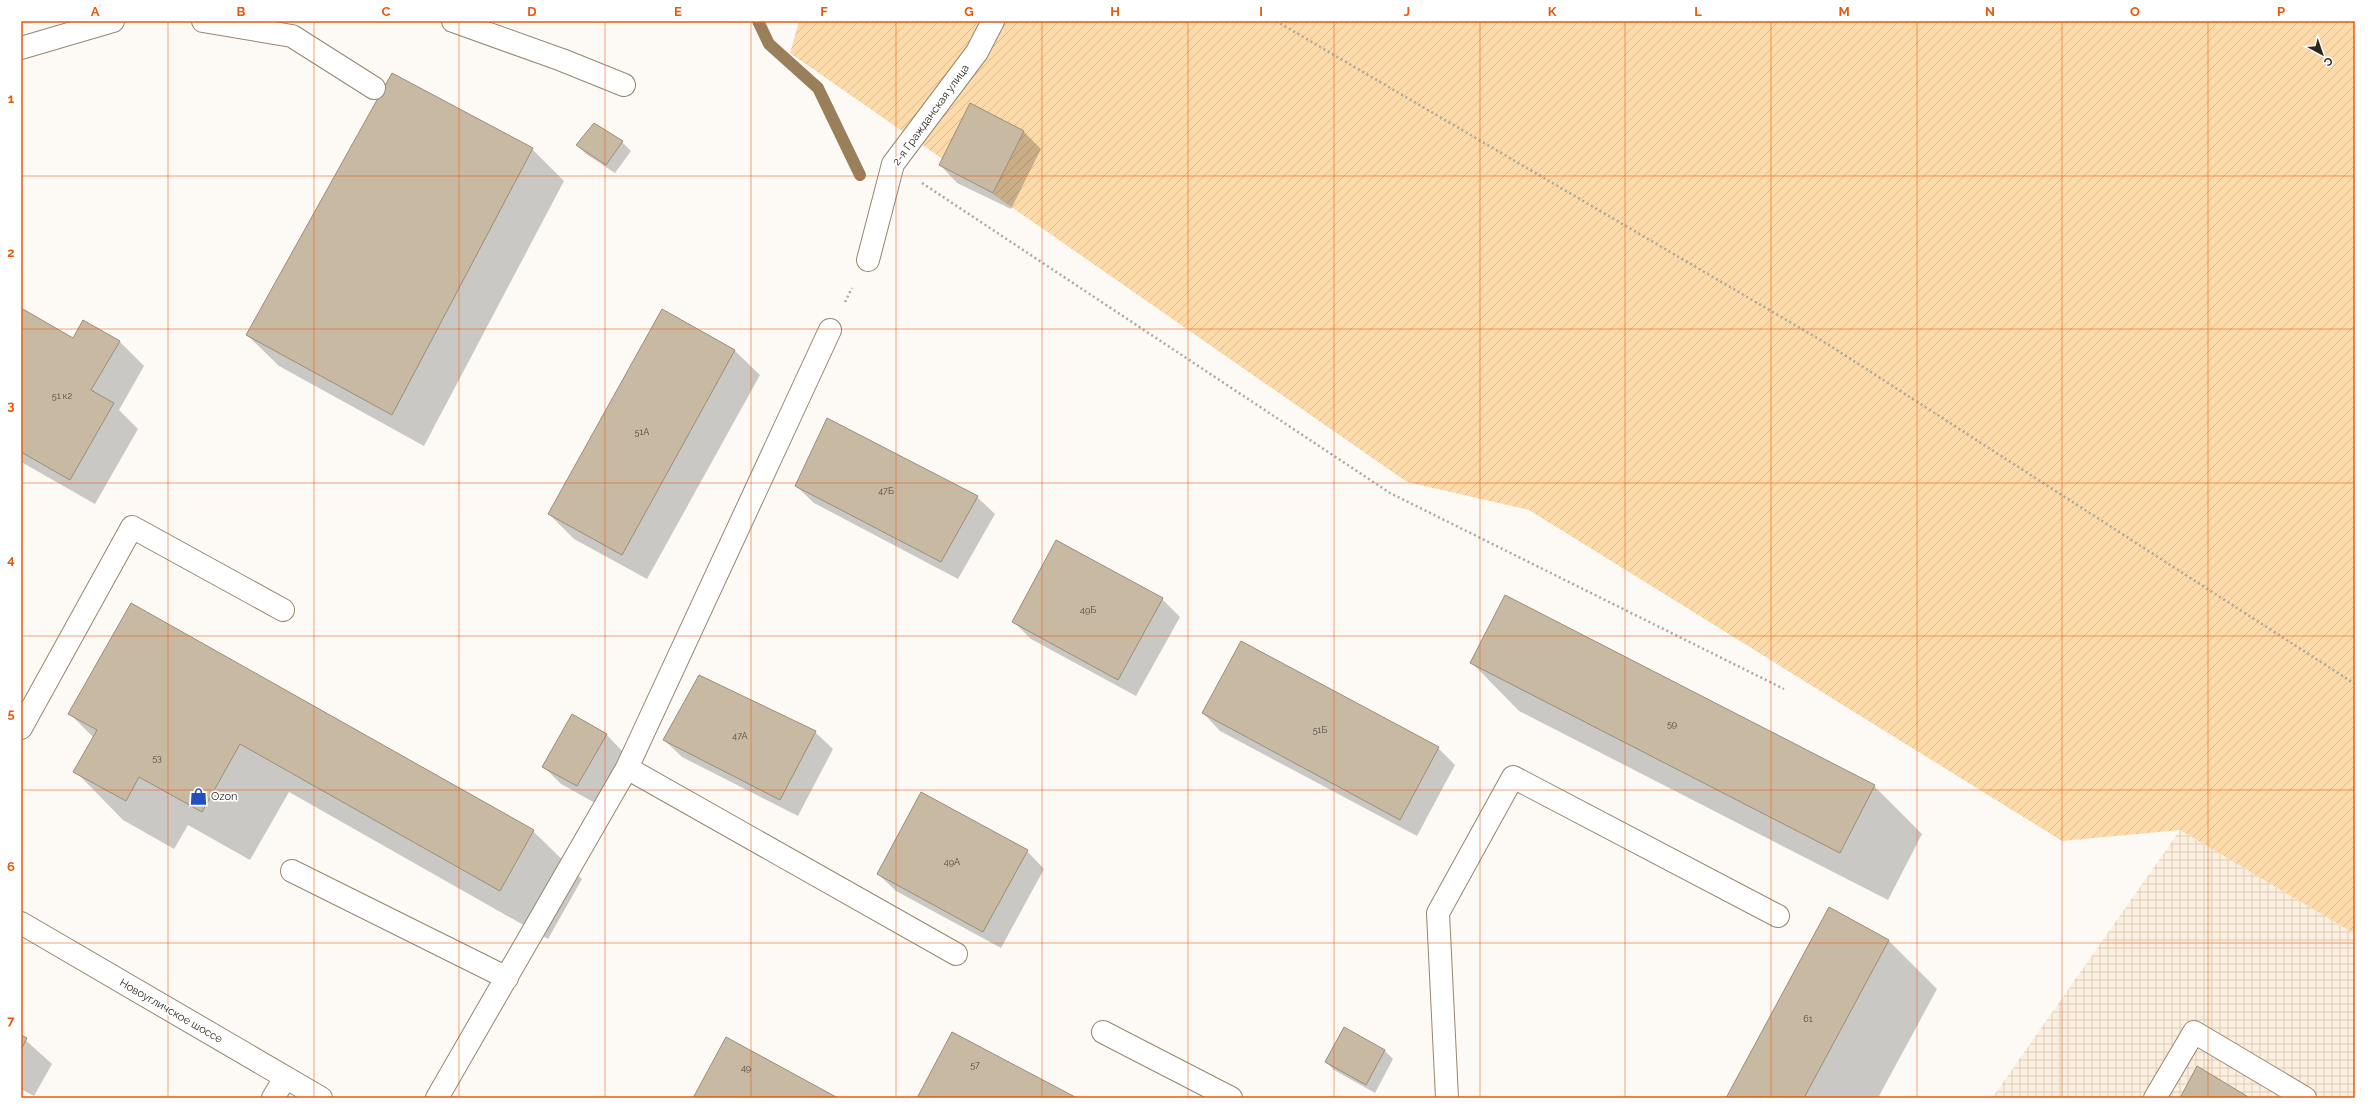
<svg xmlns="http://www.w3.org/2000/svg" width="2376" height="1119" viewBox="0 0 2376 1119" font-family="Raleway,sans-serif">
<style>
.industrial{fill:url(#industrial-grid)}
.garden{fill:url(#garden-furrows)}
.shadow{fill:#0003}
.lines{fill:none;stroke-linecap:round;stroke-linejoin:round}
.stream{stroke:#997f5a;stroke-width:12}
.building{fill:#c8b9a3;stroke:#9b8d78}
.minor-casing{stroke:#958671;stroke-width:24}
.major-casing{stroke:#958671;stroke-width:24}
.path{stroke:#aba6a1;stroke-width:2.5;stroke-dasharray:2 3;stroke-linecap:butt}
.minor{stroke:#fff;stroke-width:22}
.major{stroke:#fff;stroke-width:22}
.grid{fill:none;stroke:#e8590c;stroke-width:1;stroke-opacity:0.55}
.labels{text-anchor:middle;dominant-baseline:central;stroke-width:3.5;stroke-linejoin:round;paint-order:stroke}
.number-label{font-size:9px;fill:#524a3e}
.street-label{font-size:11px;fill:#2b251d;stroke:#fff}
.poi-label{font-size:11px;fill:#2b251d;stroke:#fff;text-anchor:start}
.neatline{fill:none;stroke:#e8590c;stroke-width:1.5}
.grid-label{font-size:13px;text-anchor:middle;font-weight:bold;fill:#e8590c}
</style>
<defs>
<pattern id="industrial-grid" width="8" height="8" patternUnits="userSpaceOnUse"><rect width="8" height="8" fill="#fcefde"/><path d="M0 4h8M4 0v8" fill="none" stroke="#d8cdbe"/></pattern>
<pattern id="garden-furrows" width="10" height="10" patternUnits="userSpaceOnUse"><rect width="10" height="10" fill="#fcdaa9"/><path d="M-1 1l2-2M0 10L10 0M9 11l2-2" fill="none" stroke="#d8bb91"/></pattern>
</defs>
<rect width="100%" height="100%" fill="#fdfaf6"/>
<!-- industrial -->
<path class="industrial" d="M 2180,830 L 2355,934 L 2355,1098 L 1992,1098 Z"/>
<!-- garden -->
<path class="garden" d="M 799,21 L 2355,21 L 2355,934 L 2180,830 L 2062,841 L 1529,510 L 1407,482 L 790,53 Z"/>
<!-- shadow -->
<path class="shadow" d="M 970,105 L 1024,132 L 1041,149 L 1011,209 L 957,183 L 940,165 Z
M 594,124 L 622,142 L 631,151 L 615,173 L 586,154 L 577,145 Z
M 532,149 L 564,181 L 424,446 L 279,366 L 247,335 Z
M 21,310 L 73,339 L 119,341 L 144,366 L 119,410 L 138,429 L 95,504 L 23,463 L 21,466 Z
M 734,350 L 760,375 L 647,579 L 574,539 L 549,514 Z
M 796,486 L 977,497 L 995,514 L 958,579 L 814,503 Z
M 1057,542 L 1162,599 L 1180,617 L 1136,696 L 1031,639 L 1014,622 Z
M 131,604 L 533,831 L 582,879 L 548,939 L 289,792 L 250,860 L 188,825 L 174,849 L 123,820 L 75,771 L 94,738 L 69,713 Z
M 1471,662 L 1874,786 L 1922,834 L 1888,900 L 1519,711 Z
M 700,676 L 815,732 L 833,749 L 798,816 L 682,757 L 664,740 Z
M 1203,713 L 1438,748 L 1455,765 L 1417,836 L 1220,731 Z
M 606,734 L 623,752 L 595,803 L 561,784 L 544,767 Z
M 1027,851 L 1044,869 L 1001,948 L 896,891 L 878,874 Z
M 1830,909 L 1889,941 L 1937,989 L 1878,1098 L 1727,1098 Z
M 1344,1029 L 1385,1051 L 1393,1059 L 1375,1093 L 1334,1070 L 1326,1062 Z
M 21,1036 L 52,1064 L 34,1096 L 21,1089 Z"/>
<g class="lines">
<!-- stream -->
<path class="stream" d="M 758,21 L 769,44 L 818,88 L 860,175"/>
</g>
<!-- building -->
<path class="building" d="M 392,73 L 533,148 L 392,415 L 246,335 Z
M 970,103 L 1024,131 L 993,193 L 939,165 Z
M 594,123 L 623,141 L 606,165 L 576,145 Z
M 21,308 L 73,338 L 83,320 L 120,341 L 91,390 L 114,403 L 70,480 L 21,452 Z
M 662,309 L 735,350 L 622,555 L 548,514 Z
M 827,418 L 978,496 L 941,562 L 795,486 Z
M 1056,540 L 1163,598 L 1118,680 L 1012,622 Z
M 1505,595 L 1875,785 L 1840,853 L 1470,663 Z
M 131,603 L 534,830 L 500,891 L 240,744 L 202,812 L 139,777 L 126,801 L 73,772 L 97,730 L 68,714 Z
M 1241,641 L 1439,747 L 1400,820 L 1202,713 Z
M 699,675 L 816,731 L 780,800 L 663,740 Z
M 572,714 L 607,734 L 577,786 L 542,767 Z
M 921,792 L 1028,850 L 983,932 L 877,874 Z
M 1829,907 L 1889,940 L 1804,1098 L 1726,1098 Z
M 1344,1027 L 1385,1050 L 1366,1085 L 1325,1062 Z
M 952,1032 L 1077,1098 L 917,1098 Z
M 21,1035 L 27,1038 L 21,1050 Z
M 726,1037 L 838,1098 L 693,1098 Z
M 2197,1066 L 2250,1098 L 2180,1098 Z"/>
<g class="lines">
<defs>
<path id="minor" d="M 203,21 L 292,36 L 374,88
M 453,21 L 562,60 L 624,85
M 21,48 L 113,21
M 868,260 L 893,164 L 977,52 L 993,21
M 21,728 L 132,527 L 283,610
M 627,768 L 956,954
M 292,871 L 507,978
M 1103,1032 L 1231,1098
M 273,1098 L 285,1078
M 437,1098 L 627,768 L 830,330
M 1447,1098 L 1438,913 L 1513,777 L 1778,916
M 2155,1098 L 2194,1032 L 2305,1098"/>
<path id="major" d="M 21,923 L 321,1098"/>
</defs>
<!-- minor casing -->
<use href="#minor" class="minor-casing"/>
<!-- major casing -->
<use href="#major" class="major-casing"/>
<!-- path -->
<path class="path" d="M 1276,21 L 1829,345 L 2355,684
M 922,183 L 1390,493 L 1784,689
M 845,302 L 852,288"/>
<!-- minor -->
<use href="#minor" class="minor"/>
<!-- major -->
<use href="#major" class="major"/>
</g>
<!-- grid -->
<path class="grid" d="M 168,21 L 168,1098M 314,21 L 314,1098M 459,21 L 459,1098M 605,21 L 605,1098M 751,21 L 751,1098M 896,21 L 896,1098M 1042,21 L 1042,1098M 1188,21 L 1188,1098M 1334,21 L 1334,1098M 1480,21 L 1480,1098M 1625,21 L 1625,1098M 1771,21 L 1771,1098M 1917,21 L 1917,1098M 2062,21 L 2062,1098M 2208,21 L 2208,1098M 21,176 L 2355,176M 21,329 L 2355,329M 21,483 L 2355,483M 21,636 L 2355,636M 21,790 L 2355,790M 21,943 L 2355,943"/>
<!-- icons -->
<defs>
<symbol id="shop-bare" viewBox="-9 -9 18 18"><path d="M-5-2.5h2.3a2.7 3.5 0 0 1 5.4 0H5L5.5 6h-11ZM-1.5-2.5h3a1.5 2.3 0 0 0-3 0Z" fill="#2450be" stroke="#fff" stroke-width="2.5" paint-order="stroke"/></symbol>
</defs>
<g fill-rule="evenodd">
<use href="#shop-bare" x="186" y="784" width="25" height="25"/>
</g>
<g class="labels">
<!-- number labels -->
<g class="number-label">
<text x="62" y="396">51 к2</text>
<text x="642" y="432">51А</text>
<text x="886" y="491">47Б</text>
<text x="1088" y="610">49Б</text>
<text x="1672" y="724">59</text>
<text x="1320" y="730">51Б</text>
<text x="740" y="736">47А</text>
<text x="157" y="758">53</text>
<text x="952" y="862">49А</text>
<text x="1808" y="1019">61</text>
<text x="975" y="1065">57</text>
<text x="746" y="1068">49</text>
</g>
<!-- street labels -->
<g class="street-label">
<text transform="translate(931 115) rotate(-54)">2-я Гражданская улица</text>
<text transform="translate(171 1011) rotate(30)">Новоугличское шоссе</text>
</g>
<!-- poi labels -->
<g class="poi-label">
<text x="211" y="796">Ozon</text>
</g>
</g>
<!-- border -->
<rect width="2376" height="1119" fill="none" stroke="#ffffff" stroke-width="44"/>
<!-- north arrow -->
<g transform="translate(2322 54) rotate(140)" stroke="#ffffff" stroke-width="3" paint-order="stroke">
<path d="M0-3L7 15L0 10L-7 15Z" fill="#2b251d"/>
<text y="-6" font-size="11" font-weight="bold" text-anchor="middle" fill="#2b251d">С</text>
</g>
<rect x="22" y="22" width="2332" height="1075" class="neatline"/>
<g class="grid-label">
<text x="95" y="16">A</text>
<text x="241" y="16">B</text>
<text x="386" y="16">C</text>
<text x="532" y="16">D</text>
<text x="678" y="16">E</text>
<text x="824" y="16">F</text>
<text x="969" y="16">G</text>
<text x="1115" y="16">H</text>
<text x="1261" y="16">I</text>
<text x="1407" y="16">J</text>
<text x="1552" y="16">K</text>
<text x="1698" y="16">L</text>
<text x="1844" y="16">M</text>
<text x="1990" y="16">N</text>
<text x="2135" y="16">O</text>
<text x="2281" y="16">P</text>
<text x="11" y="103">1</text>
<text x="11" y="257">2</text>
<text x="11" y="410">3</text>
<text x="11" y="564">4</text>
<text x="11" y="718">5</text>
<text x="11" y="871">6</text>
<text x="11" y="1025">7</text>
</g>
</svg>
